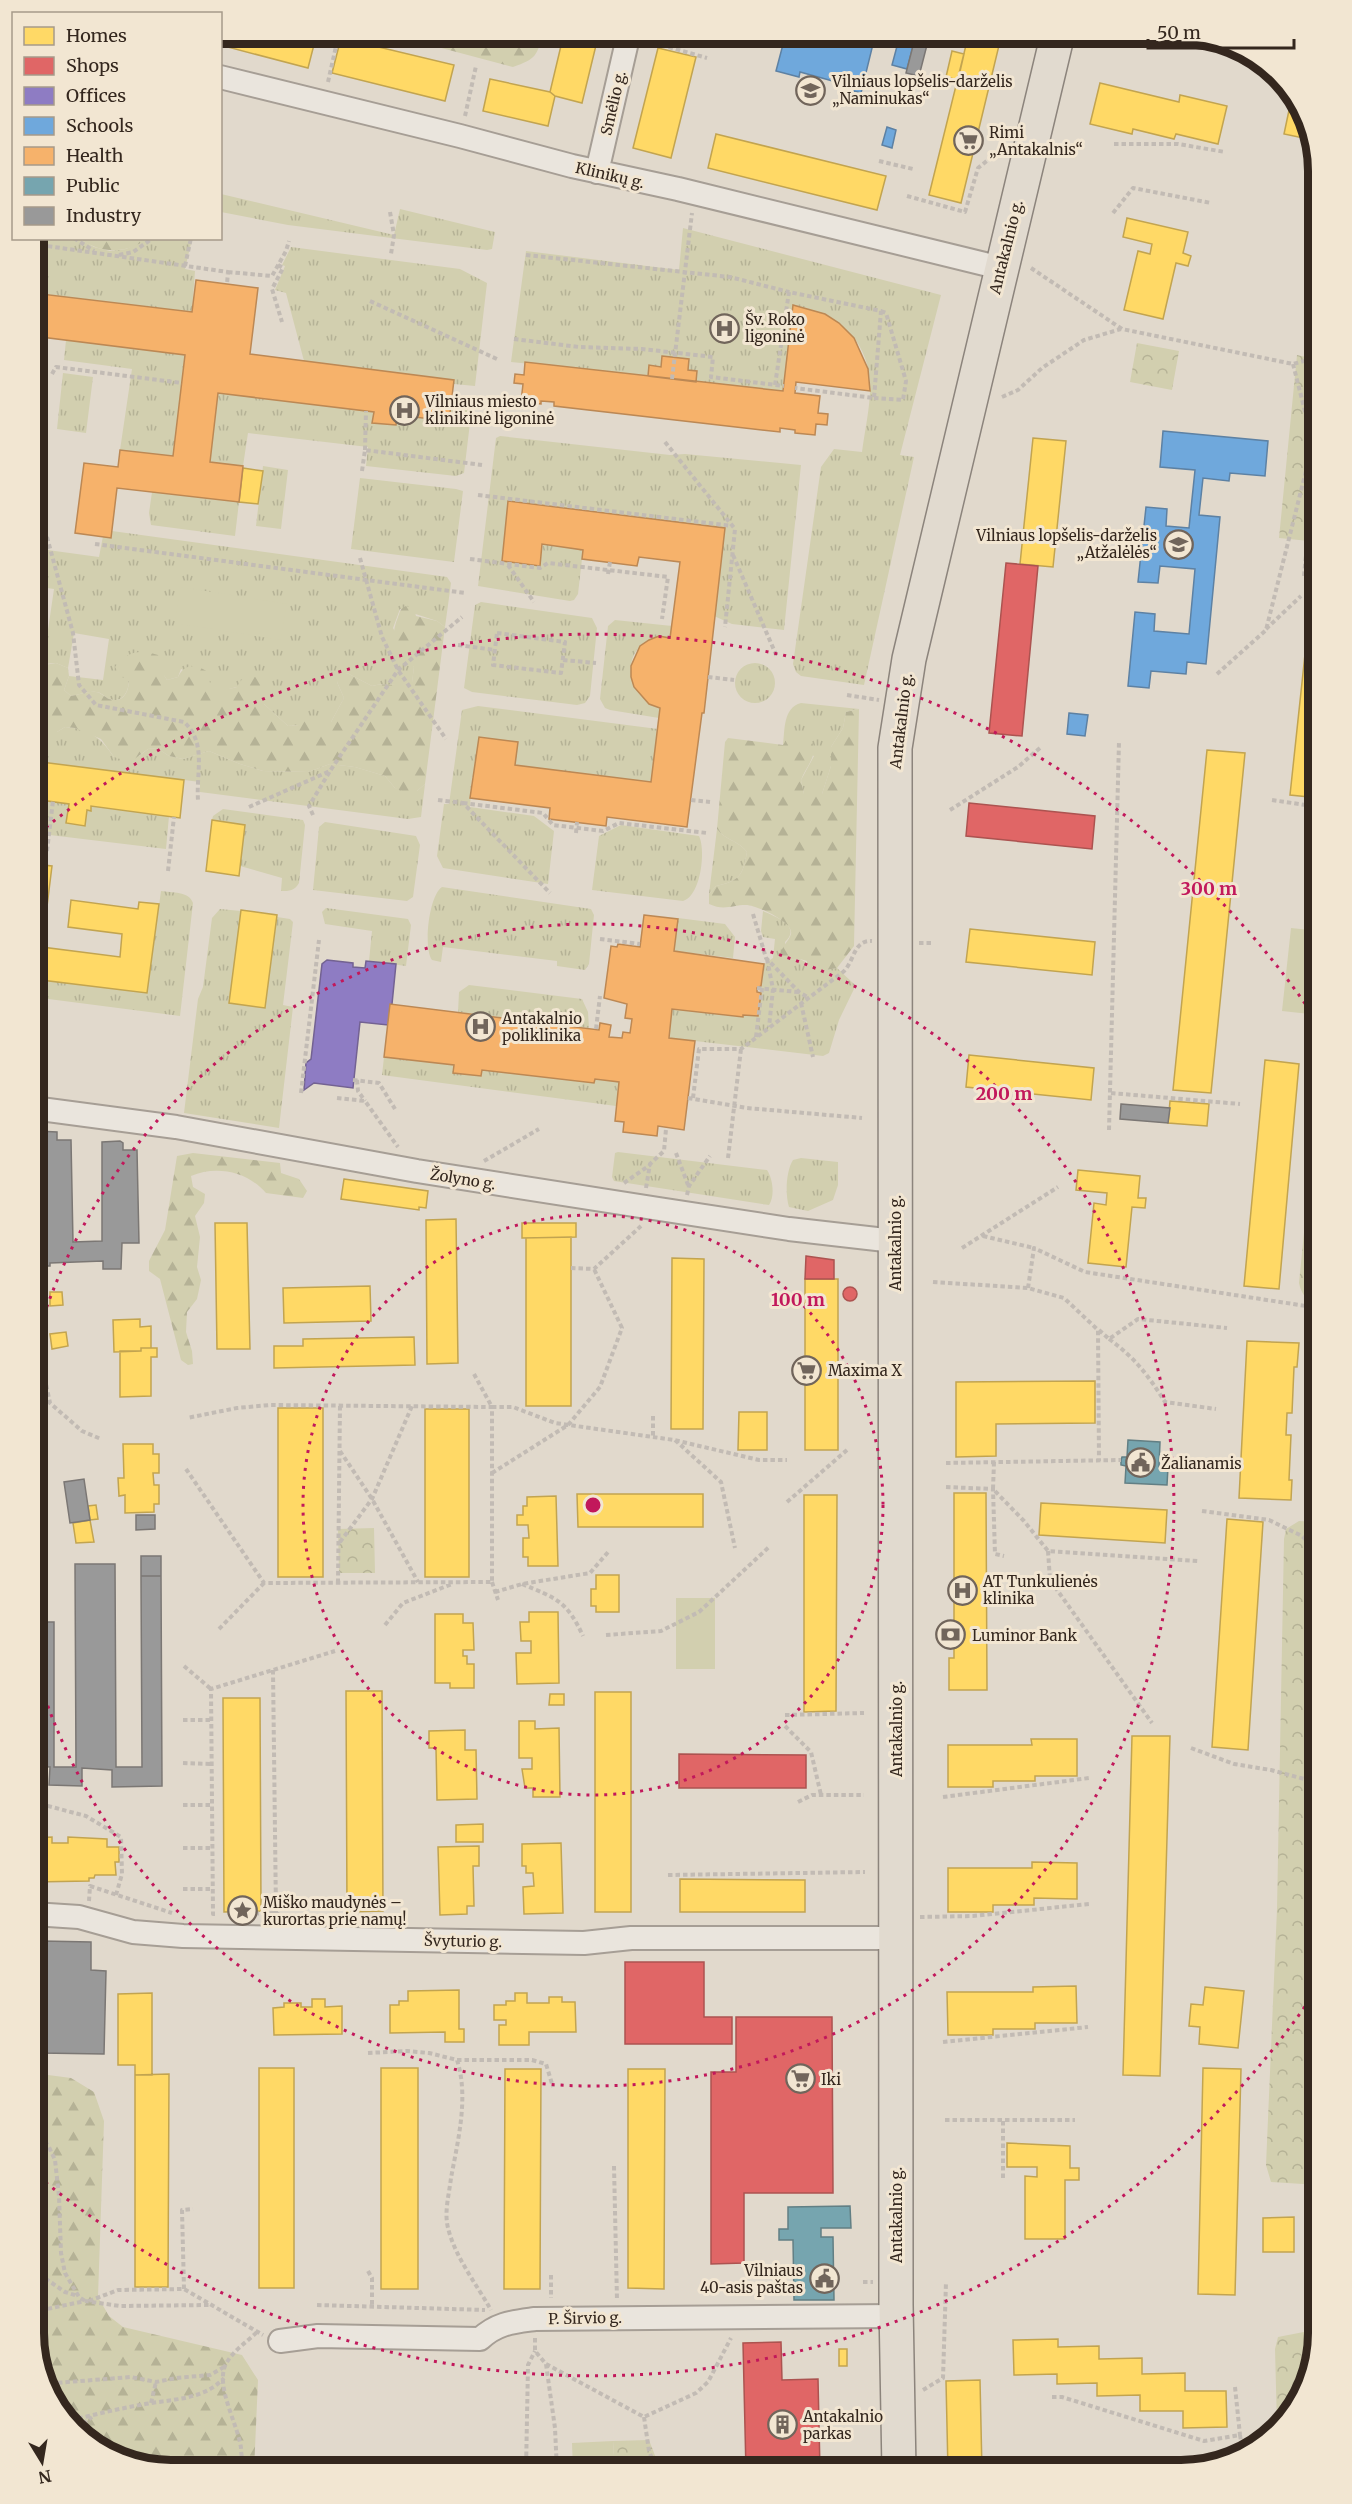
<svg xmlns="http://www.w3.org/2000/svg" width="1352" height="2504" viewBox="0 0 1352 2504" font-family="Merriweather,serif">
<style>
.grass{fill:url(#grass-tufts)}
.forest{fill:url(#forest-firs)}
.park{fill:url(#park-crowns)}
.pitch{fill:#d2cfaf}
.homes{fill:#ffd966;stroke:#c2a450;stroke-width:1.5}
.shops{fill:#e06666;stroke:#ac5350;stroke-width:1.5}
.offices{fill:#8e7cc3;stroke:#736292;stroke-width:1.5}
.schools{fill:#6fa8dc;stroke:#5d81a3;stroke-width:1.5}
.health{fill:#f6b26b;stroke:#bc8854;stroke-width:1.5}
.public{fill:#76a5af;stroke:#627f84;stroke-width:1.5}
.industry{fill:#999;stroke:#7b7774;stroke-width:1.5}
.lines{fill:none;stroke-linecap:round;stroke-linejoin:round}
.minor-casing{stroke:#a69e95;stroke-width:26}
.primary-casing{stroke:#8c847c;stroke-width:36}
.path{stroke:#c2bbb4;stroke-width:4;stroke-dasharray:4.5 3;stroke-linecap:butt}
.minor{stroke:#eae5dd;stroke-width:22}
.primary{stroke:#e1dacf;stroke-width:33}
.ring{fill:none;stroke:#c2185b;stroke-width:3;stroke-dasharray:3 6}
.labels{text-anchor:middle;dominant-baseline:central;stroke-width:6;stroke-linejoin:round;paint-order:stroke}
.poi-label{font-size:15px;fill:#34271e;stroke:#f2e6d2;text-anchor:start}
.street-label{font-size:15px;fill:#34271e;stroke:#f2e6d2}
.rim{fill:none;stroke:#34271e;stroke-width:8}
.centre{fill:#c2185b;stroke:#f2e6d2;stroke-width:3}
.ring-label{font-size:18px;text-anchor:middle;font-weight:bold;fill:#c2185b;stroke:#f2e6d2;stroke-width:6;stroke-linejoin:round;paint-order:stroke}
</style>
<defs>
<pattern id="grass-tufts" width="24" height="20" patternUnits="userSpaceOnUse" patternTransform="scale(1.5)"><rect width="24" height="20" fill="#d2cfaf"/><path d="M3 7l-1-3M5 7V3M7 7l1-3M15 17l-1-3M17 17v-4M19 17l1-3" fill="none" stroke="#b5b296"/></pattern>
<pattern id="forest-firs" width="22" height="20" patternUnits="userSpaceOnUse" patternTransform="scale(1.5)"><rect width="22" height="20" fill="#d2cfaf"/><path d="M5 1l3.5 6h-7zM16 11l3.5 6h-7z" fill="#b5b296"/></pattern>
<pattern id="park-crowns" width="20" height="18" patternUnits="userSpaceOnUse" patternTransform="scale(1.5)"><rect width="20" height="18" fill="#d2cfaf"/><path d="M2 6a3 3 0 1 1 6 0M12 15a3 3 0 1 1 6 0" fill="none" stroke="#b5b296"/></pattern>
</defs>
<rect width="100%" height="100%" fill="#e1d9cc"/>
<!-- grass -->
<path class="grass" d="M 221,194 L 394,235 L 400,209 L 495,232 L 492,249 L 487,250 L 288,225 L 221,212 Z
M 683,228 L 941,295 L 900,455 L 914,457 L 864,685 L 801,676 L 796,672 L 793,664 L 821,467 L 834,449 L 862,452 C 865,429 871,404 870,382 C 867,336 834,313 793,305 L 783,391 L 696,382 L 697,371 L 688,370 L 689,359 L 662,356 L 661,367 L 649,366 L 648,376 L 511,362 L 526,251 L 679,270 Z
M 33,239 L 80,239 L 94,247 L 110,251 L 126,249 L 147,239 L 192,239 L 185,269 L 195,271 L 192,312 L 33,293 Z
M 291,247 L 460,269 L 487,283 L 475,386 L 454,384 L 454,380 L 304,361 L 286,293 L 275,290 L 285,266 L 282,265 Z
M 66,340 L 185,355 L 173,456 L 120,450 L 132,369 L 64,360 Z
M 33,367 L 43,369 L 33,453 Z
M 63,373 L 93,377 L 86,433 L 57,429 Z
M 218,393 L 374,412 L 373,423 L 395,425 L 397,415 L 449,421 L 451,404 L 472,406 L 464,473 L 456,476 L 366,466 L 368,447 L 248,433 L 243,466 L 210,462 Z
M 500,436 L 670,455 L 685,454 L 801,465 L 784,630 L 732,624 L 714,616 L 725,528 L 508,501 L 502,561 L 539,566 L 543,544 L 583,550 L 578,594 L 574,600 L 570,601 L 478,586 L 496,438 Z
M 263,466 L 288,470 L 281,529 L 256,526 Z
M 360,478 L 456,489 L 463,491 L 454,562 L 351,549 Z
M 152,492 L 239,502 L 235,536 L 151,525 L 149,513 Z
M 112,531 L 447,577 L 451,583 L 445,627 L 437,621 L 400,609 L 393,628 L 414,667 L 412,683 C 398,688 387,682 372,686 L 347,673 L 337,682 L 344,698 L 331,722 L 288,726 L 264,704 L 264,698 L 237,687 L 225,690 L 217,689 L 181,669 L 178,677 L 167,680 L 160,669 L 160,662 L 129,679 C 129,690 124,704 109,699 C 105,697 101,692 96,692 C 88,691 78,695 71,696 L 64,690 L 69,676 L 103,680 L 109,639 L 74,633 L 68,668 L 56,663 L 43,664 L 54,589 L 33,586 L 33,548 L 99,557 L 103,536 L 111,537 Z
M 481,602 L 592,618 L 597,628 L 590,696 L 585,703 L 577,705 L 472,692 L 464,688 L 475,605 Z
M 615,620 L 672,626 L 670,638 C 625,632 615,690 660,708 L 659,718 L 610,710 L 605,708 L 600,699 L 608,626 Z
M735 683a20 20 0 1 1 40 0a20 20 0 1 1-40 0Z
M 801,703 L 859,709 L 846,712 L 843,728 L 831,747 L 831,766 L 822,794 L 804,794 L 801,780 L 814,756 L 783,745 C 785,729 783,708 801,703 Z
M 478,706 L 658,729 L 651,782 L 472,777 L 470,807 L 534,816 L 554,831 L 548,884 L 443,868 L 437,856 L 444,804 L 449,804 L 462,710 Z
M 65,727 C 90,729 100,737 114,757 L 139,756 L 148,749 L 157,748 L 169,756 L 183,759 L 209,751 L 240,764 L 263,771 L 308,772 L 330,764 L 355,767 L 385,776 L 395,788 L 417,791 L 425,784 L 421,817 L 408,819 L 200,792 L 200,782 L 33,761 L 33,732 L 57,732 Z
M 33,799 L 69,804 L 66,823 L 84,826 L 87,810 L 91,811 L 91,806 L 169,816 L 166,849 L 33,833 Z
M 223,809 L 303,820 L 305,825 L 299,883 C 294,891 290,891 281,891 L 282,878 L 240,866 L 245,825 L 212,820 L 213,816 Z
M 325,822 L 416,836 L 420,845 L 413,897 L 407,901 L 313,890 L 319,827 Z
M 621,825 L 699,836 C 706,850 701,896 683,901 L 592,890 L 599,836 Z
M 717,829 C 725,840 739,841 747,852 C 743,875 740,881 716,886 L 709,894 Z
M 442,887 L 591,909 L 594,915 L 589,964 L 585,970 L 557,966 L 557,961 L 443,947 L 441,962 L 432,960 C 423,948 429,895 442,887 Z
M 161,891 C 172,893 189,891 193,903 L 180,1016 L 33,997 L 33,978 L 147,993 Z
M 326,908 L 408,919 L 411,925 L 406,966 L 369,961 L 372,931 L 325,924 L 322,912 Z
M 220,909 L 241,911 L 265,1008 L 277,917 L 290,919 L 293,922 L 283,1005 L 293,1007 L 279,1128 L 184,1113 L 198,999 L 203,987 L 212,918 Z
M 763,911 C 776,917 802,926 785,942 L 787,960 L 800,959 L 821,971 L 837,968 L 854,984 L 854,989 L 839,1020 L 829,1053 L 823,1056 L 669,1038 L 672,1009 L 742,1017 L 743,1015 L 758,1016 L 764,964 L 773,958 L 775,939 L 763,937 L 761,931 Z
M 678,918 L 725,924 L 735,937 L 733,958 L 674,951 Z
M 469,985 L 582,999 L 588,1012 L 589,1028 L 458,1012 L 459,992 Z
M 384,1057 L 454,1065 L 454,1073 L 481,1076 L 482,1070 L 594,1083 L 595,1079 L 619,1082 L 616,1106 L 382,1075 Z
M 618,1152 L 767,1170 C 773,1179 775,1196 769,1205 L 614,1181 L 612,1177 L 615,1153 Z
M 801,1158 L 838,1162 L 838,1185 L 833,1200 L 808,1211 L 789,1207 C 785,1194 786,1171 793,1160 Z"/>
<!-- forest -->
<path class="forest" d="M 385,33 L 451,33 L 468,37 L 478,33 L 543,33 C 537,56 536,59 513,67 Z
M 80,239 L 147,239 C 125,254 102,254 80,239 Z
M 406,606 L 414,608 L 416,616 L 437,621 L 445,627 L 425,784 L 417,791 L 407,793 L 395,788 L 385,776 L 355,767 L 330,764 L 308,772 L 263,771 L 240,764 L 209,751 L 183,759 L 169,756 L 157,748 L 148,749 L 133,760 L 126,761 L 114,757 L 101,739 L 75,728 L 65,727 L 57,732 L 47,733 L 33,732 L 33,667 L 56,663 L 68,668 L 69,676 L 64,690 L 71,696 C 78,695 88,691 96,692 C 100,692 105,697 109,699 C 124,704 129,691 129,679 L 121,677 L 115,667 C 127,651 140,649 158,655 C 162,664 161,671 167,680 L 178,677 C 184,663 197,664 208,672 L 210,683 C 220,691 225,690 237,687 C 243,673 254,675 266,681 L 268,693 L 264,704 L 288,726 L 299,725 L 306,716 L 317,716 L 323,721 L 331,722 L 344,698 L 337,682 L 339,676 L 347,673 L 372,686 C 387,682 398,688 412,682 L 414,667 C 397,649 388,642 398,617 C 400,611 400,609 406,606 Z
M 859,709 L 854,946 L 837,968 L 810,973 L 807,968 L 807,961 L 800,959 L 787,960 L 780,955 C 782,946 789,941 791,934 C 794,922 756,905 746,905 C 732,905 724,911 709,904 L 709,894 L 716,886 C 740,881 743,875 747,852 C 739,841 725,840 717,829 L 725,742 L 728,738 L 783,745 L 789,737 L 799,740 L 810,738 C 820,755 807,764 801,780 L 804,794 L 822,794 L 831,766 L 831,747 L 843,728 L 846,712 Z
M 193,1153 L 280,1163 L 281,1173 L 299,1179 L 307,1191 L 303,1198 L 266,1193 C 248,1172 217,1165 191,1176 L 193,1187 L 205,1194 L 204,1203 L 195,1216 L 200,1237 L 197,1267 L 201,1280 L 197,1299 L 187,1312 L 186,1332 L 192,1351 L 193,1364 L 188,1365 L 181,1360 L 160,1279 L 149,1271 L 149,1261 L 165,1230 L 177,1156 Z
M 33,2073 L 71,2078 L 94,2092 L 104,2121 L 98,2297 L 109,2316 L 123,2327 L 242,2355 L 258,2380 L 254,2471 L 161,2471 L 94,2448 L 44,2387 L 33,2334 Z"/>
<!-- park -->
<path class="park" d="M 1137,343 L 1179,351 L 1172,390 L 1130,382 Z
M 1297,355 L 1319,360 L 1319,542 L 1279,538 Z
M 1319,1081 L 1319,1304 C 1308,1303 1301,1294 1299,1283 Z
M 1299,1521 L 1319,1522 L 1319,2185 L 1271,2182 L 1266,2165 L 1277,1909 L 1284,1539 L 1286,1529 Z
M 374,1528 L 375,1573 L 339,1573 L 338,1529 Z
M 1319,2329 L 1296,2410 L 1277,2426 L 1275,2349 L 1278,2337 Z
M 649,2440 L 661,2471 L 615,2471 L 613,2441 Z"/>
<!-- pitch -->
<path class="pitch" d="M 181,587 L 287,604 L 281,640 L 175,623 Z
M 1291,928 L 1319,931 L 1319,1015 L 1282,1011 Z
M 676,1598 L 715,1598 L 715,1669 L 676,1669 Z
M 613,2441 L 615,2471 L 573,2471 L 572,2443 Z"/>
<!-- homes -->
<path class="homes" d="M 220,33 L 317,33 L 308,68 L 220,45 Z
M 564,33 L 580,33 L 598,37 L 582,103 L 555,96 L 550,92 Z
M 969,33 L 1002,33 L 961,203 L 929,195 Z
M 341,38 L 454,65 L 445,101 L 332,73 Z
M 658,48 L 696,57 L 671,158 L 633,148 Z
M 952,51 L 964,54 L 958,80 L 946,77 Z
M 490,79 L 550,92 L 555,96 L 548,126 L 483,111 Z
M 1100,83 L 1179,102 L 1180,95 L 1227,106 L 1218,144 L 1176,134 L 1174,139 L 1133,129 L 1132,134 L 1090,124 Z
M 1292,96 L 1308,117 L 1313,140 L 1284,134 Z
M 716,134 L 886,176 L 877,210 L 708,168 Z
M 1127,218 L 1188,232 L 1183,253 L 1191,256 L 1188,266 L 1176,263 L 1163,319 L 1124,310 L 1138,251 L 1150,254 L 1152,244 L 1123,237 Z
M 1033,438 L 1066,441 L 1053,567 L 1020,564 Z
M 243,468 L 263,471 L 258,504 L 239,502 Z
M 1314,570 L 1319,571 L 1319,798 L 1290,795 Z
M 1207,750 L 1245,753 L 1211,1093 L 1173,1090 Z
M 33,761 L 184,780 L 180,818 L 91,806 L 91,811 L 87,810 L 85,826 L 66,823 L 69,804 L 33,799 Z
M 212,820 L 245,825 L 239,876 L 206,871 Z
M 33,864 L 52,866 L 42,947 L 120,957 L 122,934 L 68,927 L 71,900 L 138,909 L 139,902 L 159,904 L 147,993 L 33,979 Z
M 241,910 L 277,915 L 265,1008 L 229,1003 Z
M 970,929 L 1095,942 L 1092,975 L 966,962 Z
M 969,1055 L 1094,1068 L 1091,1100 L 966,1087 Z
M 1265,1060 L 1299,1064 L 1279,1289 L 1244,1286 Z
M 1170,1101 L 1209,1104 L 1207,1126 L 1168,1123 Z
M 1078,1170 L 1140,1176 L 1138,1198 L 1146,1198 L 1145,1208 L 1132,1207 L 1126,1267 L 1088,1263 L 1094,1203 L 1106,1205 L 1107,1193 L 1076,1190 Z
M 344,1179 L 428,1191 L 426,1208 L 419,1207 L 419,1210 L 341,1199 Z
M 456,1219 L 458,1363 L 427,1364 L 426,1220 Z
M 215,1223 L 247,1223 L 250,1349 L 217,1349 Z
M 522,1223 L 576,1223 L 576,1237 L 522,1238 Z
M 571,1237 L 571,1406 L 526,1406 L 526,1238 Z
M 672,1258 L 704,1259 L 703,1429 L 671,1429 Z
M 805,1279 L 838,1279 L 838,1450 L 805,1450 Z
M 370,1286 L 371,1321 L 284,1323 L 283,1288 Z
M 50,1292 L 62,1292 L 63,1305 L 50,1306 Z
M 140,1319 L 140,1327 L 151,1326 L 151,1348 L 141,1348 L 141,1351 L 114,1352 L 113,1320 Z
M 66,1332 L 68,1346 L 52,1349 L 50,1334 Z
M 414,1337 L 415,1365 L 274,1368 L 274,1346 L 303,1346 L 303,1339 Z
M 1247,1341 L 1299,1343 L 1297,1367 L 1294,1367 L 1292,1413 L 1287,1413 L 1286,1435 L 1291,1435 L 1289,1480 L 1292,1480 L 1291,1500 L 1239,1498 Z
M 141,1348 L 157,1348 L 157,1357 L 151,1357 L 151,1396 L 120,1397 L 120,1351 L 141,1351 Z
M 1095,1381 L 1095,1423 L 996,1424 L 996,1456 L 956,1457 L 956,1382 Z
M 278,1408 L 323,1408 L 323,1577 L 278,1577 Z
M 425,1409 L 469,1409 L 469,1577 L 425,1577 Z
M 739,1412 L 767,1412 L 767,1450 L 738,1450 Z
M 33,1413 L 38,1413 L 39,1448 L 33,1448 Z
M 123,1444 L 153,1444 L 153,1454 L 159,1454 L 159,1473 L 153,1473 L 154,1485 L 159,1485 L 159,1504 L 154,1504 L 154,1512 L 125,1513 L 125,1495 L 119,1496 L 118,1478 L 124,1478 Z
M 954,1493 L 986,1493 L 987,1690 L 949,1690 L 949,1658 L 954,1658 Z
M 577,1494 L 703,1494 L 703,1527 L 578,1527 Z
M 804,1495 L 837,1495 L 836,1711 L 804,1712 Z
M 556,1496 L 558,1566 L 528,1566 L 528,1557 L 523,1557 L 523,1538 L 529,1538 L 528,1525 L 517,1525 L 517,1515 L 523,1515 L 523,1506 L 527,1506 L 527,1497 Z
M 1041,1503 L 1167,1510 L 1165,1543 L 1039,1535 Z
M 96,1505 L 98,1519 L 90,1520 L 88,1506 Z
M 1227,1519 L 1263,1522 L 1248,1750 L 1212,1747 Z
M 90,1520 L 94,1542 L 76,1543 L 73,1523 Z
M 596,1575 L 619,1575 L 619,1612 L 596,1612 L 596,1606 L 591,1606 L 591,1589 L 596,1589 Z
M 529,1612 L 558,1612 L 559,1683 L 517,1684 L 516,1653 L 531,1653 L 531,1641 L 521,1641 L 520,1622 L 529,1622 Z
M 435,1614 L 463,1614 L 463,1623 L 473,1623 L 474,1650 L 463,1650 L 463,1656 L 467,1656 L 467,1664 L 474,1664 L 474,1688 L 450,1688 L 450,1683 L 435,1683 Z
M 346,1691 L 382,1691 L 383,1911 L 347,1912 Z
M 595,1692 L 631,1692 L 631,1912 L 595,1912 Z
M 550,1694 L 564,1694 L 564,1705 L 549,1705 Z
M 223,1698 L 260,1698 L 261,1911 L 224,1912 Z
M 519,1721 L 535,1721 L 535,1729 L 559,1728 L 560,1797 L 533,1797 L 533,1788 L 525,1788 L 522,1769 L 532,1769 L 532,1758 L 519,1758 Z
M 465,1730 L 465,1750 L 476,1750 L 477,1799 L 437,1800 L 436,1748 L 429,1748 L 429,1731 Z
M 1132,1736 L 1170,1736 L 1160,2076 L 1123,2075 Z
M 1031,1739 L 1077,1739 L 1077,1776 L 1035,1776 L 1035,1781 L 993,1781 L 993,1787 L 948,1787 L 948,1745 L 1032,1745 Z
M 483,1824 L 483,1842 L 456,1842 L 456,1825 Z
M 52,1837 L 52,1843 L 68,1843 L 68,1837 L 107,1839 L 107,1847 L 119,1847 L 119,1862 L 115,1862 L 116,1875 L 95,1875 L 94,1878 L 89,1878 L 89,1881 L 33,1882 L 33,1838 Z
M 561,1843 L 563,1913 L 524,1914 L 523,1887 L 534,1886 L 533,1873 L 526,1873 L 526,1866 L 522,1866 L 522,1844 Z
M 479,1846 L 479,1866 L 473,1866 L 474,1906 L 467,1906 L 467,1914 L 440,1915 L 438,1847 Z
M 1032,1862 L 1077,1863 L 1077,1899 L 1034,1898 L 1034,1905 L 993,1905 L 993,1912 L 948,1912 L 948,1868 L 1032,1868 Z
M 680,1879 L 805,1880 L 805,1912 L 680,1912 Z
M 1076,1986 L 1077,2023 L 1035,2023 L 1035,2029 L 993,2029 L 993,2035 L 948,2035 L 947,1992 L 1033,1992 L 1033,1987 Z
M 1205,1987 L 1244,1991 L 1238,2048 L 1199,2044 L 1200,2027 L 1189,2026 L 1191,2004 L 1203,2005 Z
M 459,1990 L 459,2029 L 464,2029 L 464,2042 L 445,2042 L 445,2032 L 390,2033 L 390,2005 L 399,2005 L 399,2001 L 408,2001 L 408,1991 Z
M 152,1993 L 152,2075 L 135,2075 L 135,2065 L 118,2065 L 118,1994 Z
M 515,1993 L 527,1993 L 527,2003 L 549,2003 L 549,1997 L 562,1997 L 562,2002 L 575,2002 L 576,2032 L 529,2032 L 529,2045 L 499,2045 L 499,2025 L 506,2025 L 506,2020 L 494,2020 L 494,2005 L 506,2005 L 506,2001 L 515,2001 Z
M 312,1999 L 325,1999 L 325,2007 L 342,2006 L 342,2034 L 274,2035 L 273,2008 L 284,2007 L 284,2003 L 301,2003 L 301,2007 L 312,2007 Z
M 259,2068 L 294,2068 L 294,2288 L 259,2288 Z
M 381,2068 L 418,2068 L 418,2289 L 381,2289 Z
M 1203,2068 L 1241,2069 L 1235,2295 L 1198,2294 Z
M 505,2069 L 541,2069 L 540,2289 L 504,2289 Z
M 628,2069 L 665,2069 L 664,2289 L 628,2288 Z
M 169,2074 L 168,2287 L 135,2287 L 135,2075 Z
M 1007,2143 L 1070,2146 L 1070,2168 L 1079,2168 L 1079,2180 L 1065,2180 L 1065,2239 L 1025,2239 L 1025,2176 L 1037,2177 L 1037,2167 L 1007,2167 Z
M 1294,2217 L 1294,2252 L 1263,2252 L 1263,2218 Z
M 1058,2339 L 1058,2347 L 1099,2346 L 1099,2359 L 1142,2358 L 1142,2374 L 1185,2373 L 1185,2391 L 1226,2391 L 1227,2427 L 1183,2428 L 1183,2411 L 1140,2411 L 1140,2395 L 1097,2396 L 1097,2383 L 1057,2384 L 1057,2374 L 1014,2375 L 1013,2340 Z
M 839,2349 L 847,2349 L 847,2366 L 839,2366 Z
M 980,2380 L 982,2471 L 948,2471 L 946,2381 Z
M 459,2459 L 459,2471 L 408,2471 L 408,2461 Z
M 319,2464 L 319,2471 L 268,2471 L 268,2466 Z
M 382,2464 L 382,2471 L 348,2471 L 348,2465 Z"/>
<!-- shops -->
<path class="shops" d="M 1006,563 L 1038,566 L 1022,736 L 989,733 Z
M 969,803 L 1095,816 L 1092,849 L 966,836 Z
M 806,1256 L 834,1260 L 834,1279 L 805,1279 Z
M843 1294a7 7 0 1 1 14 0a7 7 0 1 1-14 0Z
M 679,1754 L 806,1755 L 806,1788 L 679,1788 Z
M 625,1962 L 704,1962 L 704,2017 L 732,2017 L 732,2044 L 625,2044 Z
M 736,2017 L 832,2017 L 833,2193 L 744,2193 L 744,2263 L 711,2264 L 711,2072 L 736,2072 Z
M 781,2342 L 782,2380 L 818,2379 L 820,2471 L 746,2471 L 743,2343 Z"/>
<!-- offices -->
<path class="offices" d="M 327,960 L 353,963 L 353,967 L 365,968 L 366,961 L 396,964 L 392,1004 L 388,1025 L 360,1022 L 353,1088 L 314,1083 L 304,1090 L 306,1063 L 311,1059 L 322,964 Z"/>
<!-- schools -->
<path class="schools" d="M 786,33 L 809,33 L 851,44 L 854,33 L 875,36 L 861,93 L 839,87 L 840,83 L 800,72 L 799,77 L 776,71 Z
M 900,35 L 915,39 L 907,69 L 892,65 Z
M 887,127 L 896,130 L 892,148 L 882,145 Z
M 1163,431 L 1268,441 L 1265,476 L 1230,473 L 1229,481 L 1203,478 L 1199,515 L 1220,517 L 1206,664 L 1187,662 L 1186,674 L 1151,671 L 1149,688 L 1128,686 L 1135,612 L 1155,614 L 1154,631 L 1189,634 L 1195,569 L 1160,566 L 1158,583 L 1138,582 L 1146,507 L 1167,509 L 1166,526 L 1189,528 L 1195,470 L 1160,467 Z
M 1069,713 L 1088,715 L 1085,736 L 1067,734 Z"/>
<!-- health -->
<path class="health" d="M 196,280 L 258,288 L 250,354 L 454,380 L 449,421 L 397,415 L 396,425 L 372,423 L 374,412 L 218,393 L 210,462 L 243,466 L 239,502 L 117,488 L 111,538 L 75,533 L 84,463 L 118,467 L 120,450 L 173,456 L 185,355 L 33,336 L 33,293 L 192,312 Z
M 793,305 L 825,314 L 839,323 L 854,338 L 868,369 L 870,391 L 796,382 L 795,393 L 820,396 L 818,413 L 828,414 L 827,425 L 816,424 L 815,435 L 795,433 L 795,430 L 780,428 L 780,432 L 554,406 L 554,402 L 541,401 L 541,404 L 521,402 L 523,384 L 514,383 L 515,374 L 524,375 L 525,362 L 783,391 Z
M 662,356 L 689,359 L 688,370 L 697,371 L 696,382 L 648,376 L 649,365 L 661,367 Z
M 508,501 L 725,528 L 704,713 L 702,713 L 687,827 L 607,817 L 606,826 L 549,819 L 550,808 L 470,798 L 479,737 L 518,742 L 515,765 L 651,782 L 660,708 L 649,704 L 634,687 L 631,677 L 631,666 L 640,646 L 649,640 L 659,636 L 670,638 L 680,562 L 639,557 L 637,566 L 582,559 L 583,550 L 542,544 L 540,566 L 502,561 Z
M 644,915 L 678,919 L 674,951 L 764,964 L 761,986 L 757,988 L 757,992 L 761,993 L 758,1016 L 743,1015 L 743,1017 L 672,1009 L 669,1038 L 695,1041 L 684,1130 L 658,1126 L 657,1136 L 623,1132 L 624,1122 L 615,1121 L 619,1082 L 595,1079 L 594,1083 L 482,1070 L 481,1076 L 453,1073 L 454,1065 L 384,1057 L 390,1004 L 599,1030 L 600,1023 L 611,1025 L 609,1037 L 622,1038 L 623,1032 L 630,1033 L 632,1019 L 625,1018 L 627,1004 L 604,998 L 611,946 L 617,947 L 618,944 L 640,947 Z"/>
<!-- public -->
<path class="public" d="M 1128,1440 L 1160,1442 L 1159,1467 L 1168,1467 L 1167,1485 L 1125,1483 L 1126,1466 L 1121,1465 L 1121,1460 L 1122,1457 L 1127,1457 Z
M 850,2206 L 851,2228 L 821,2228 L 821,2237 L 833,2237 L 834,2300 L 794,2300 L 793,2240 L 779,2240 L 779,2229 L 788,2229 L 788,2207 Z"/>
<!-- industry -->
<path class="industry" d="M 915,38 L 928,41 L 919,76 L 906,73 Z
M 1121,1104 L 1170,1108 L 1168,1123 L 1120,1119 Z
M 36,1131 L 57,1132 L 57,1140 L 71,1140 L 73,1242 L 102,1241 L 102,1142 L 120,1141 L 123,1143 L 123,1150 L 137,1150 L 139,1243 L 122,1243 L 121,1269 L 103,1269 L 103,1261 L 50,1263 L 50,1266 L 33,1266 L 33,1230 L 38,1230 Z
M 84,1479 L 90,1520 L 70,1523 L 64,1482 Z
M 33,1514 L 41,1514 L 42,1639 L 33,1639 Z
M 136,1515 L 155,1515 L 155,1529 L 136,1530 Z
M 141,1556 L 161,1556 L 161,1576 L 141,1576 Z
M 75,1564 L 115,1564 L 116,1767 L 142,1767 L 141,1576 L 161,1576 L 162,1786 L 112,1787 L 112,1770 L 82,1768 L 82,1786 L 49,1785 L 50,1767 L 35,1766 L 34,1639 L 42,1639 L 42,1622 L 54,1622 L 54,1767 L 76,1767 Z
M 42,1941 L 91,1942 L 91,1970 L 106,1971 L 104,2054 L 40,2053 Z
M 33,1952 L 34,1952 L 35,2054 L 33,2054 Z"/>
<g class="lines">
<defs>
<path id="minor" d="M 220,77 L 460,136 L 572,166 L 678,189 L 1001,268
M 597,172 L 629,33
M 33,1108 L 176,1127 L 417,1171 L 659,1209 L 789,1229 L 894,1241
M 33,1914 L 79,1917 L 133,1932 L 183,1936 L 584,1943 L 631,1938 L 896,1938
M 280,2341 L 318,2336 L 480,2339 C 497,2323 513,2322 535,2319 L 896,2316"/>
<path id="primary" d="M 899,2471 L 896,2305 L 895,748 L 909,659 L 1058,33"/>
</defs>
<!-- minor casing -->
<use href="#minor" class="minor-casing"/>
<!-- primary casing -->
<use href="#primary" class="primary-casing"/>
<!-- path -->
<path class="path" d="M 647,41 L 707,58
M 328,82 L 339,33
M 465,116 L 476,66
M 1114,144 L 1178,144 L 1225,152
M 879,161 L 913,169
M 1318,173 L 1319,168
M 907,196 L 965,212 L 978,168 L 993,156
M 390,212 L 394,235 L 391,254
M 1113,213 L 1133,188 L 1211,203
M 74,238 L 94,251
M 33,244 L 228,272 L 227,284
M 119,255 L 133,252 L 153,238
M 526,255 L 730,277 L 789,292
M 278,265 L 283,268 L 272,289 L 282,322
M 185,266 L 191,238
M 1031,268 L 1122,329 L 1293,364 L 1319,357
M 228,272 L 272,276 L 286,251 L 289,241
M 370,301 L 497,359
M 1316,316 L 1319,318
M 514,339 L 579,347 L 642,349 L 713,357 L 711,377 L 784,386
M 1293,364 L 1311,435
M 52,374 L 56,367 L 182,383
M 672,379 L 692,213
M 775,385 L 789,292 L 881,311 L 874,398 L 795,388
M 1002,397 L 1018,390 L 1042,368 L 1084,340 L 1121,329
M 874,398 L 903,400 L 906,381 L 886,313 L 881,311
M 665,442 L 735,529 L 725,627
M 365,450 L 366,411
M 362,471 L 365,450 L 482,465
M 478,495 L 733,526
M 47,537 L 73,633 L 79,685 L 96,705 L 184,722 C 207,743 196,772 198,800
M 95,544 L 465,593
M 1307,549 L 1319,529
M 733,555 L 777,657
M 360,558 L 382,637 L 398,670 L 446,739
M 470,559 L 540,568 L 548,563 L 668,577 L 662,619
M 508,565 L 534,602
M 608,574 L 610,562
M 1304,576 L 1312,492 L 1311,451 L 1319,351
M 1266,629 L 1301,596
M 497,633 L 565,642 L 561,673 L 493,665 Z
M 458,645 L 495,650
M 563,660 L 596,663
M 1217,674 L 1266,630 L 1311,451
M 708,677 L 734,680
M 847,695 L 879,700
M 438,800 L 463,803 L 550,893
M 691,800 L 710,802
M 1272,800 L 1319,807
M 463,803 L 543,813 L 553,825 L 603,831 L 619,823 L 707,833
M 249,807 L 330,771 L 398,670 L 462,617
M 950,810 L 1018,767 L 1041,747
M 313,815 L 309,806 L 330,771
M 576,833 L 577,822
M 47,851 L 53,801
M 168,871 L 174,817
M 753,914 L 766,958 L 799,992 L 809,998
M 600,939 L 640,944
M 919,943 L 931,943
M 767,959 L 773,989 L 769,1027
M 757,988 L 798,992
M 801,1003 L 813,1057
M 596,1029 L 600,996
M 756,1037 L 762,988
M 353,1080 L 379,1083 L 395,1109
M 357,1080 L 358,1091 L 365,1101
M 301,1093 L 319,940
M 1111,1093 L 1240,1104
M 337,1098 L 365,1101 L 398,1147
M 688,1098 L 747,1108 L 862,1118
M 693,1098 L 699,1049 L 741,1049 L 843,972 C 855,961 853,940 872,941
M 1109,1130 L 1119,742
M 676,1153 L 688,1185
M 728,1158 L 741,1049
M 484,1161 L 539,1129
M 624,1183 L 650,1165
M 646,1188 L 650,1164 L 664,1151 L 666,1129
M 687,1195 L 689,1186 L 710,1156
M 983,1236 L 1034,1248
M 962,1248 L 1058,1187
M 571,1268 L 594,1269 L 641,1226
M 40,1276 L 40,1309 L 36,1335 L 46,1384
M 933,1282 L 1028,1288 L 1064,1298 L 1098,1330 L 1099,1461
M 1028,1288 L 1034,1248 L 1085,1272 L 1319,1308
M 1307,1307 L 1319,1209
M 1099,1330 L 1109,1339 L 1138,1319 L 1227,1328
M 1109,1339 C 1135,1358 1148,1375 1165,1402 L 1216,1409
M 474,1374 L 492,1407 L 513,1407 L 555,1423 L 674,1440 L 759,1460 L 787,1460
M 33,1379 L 46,1384 L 50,1403 L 82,1431 L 101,1439
M 653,1416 L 653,1437
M 1319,1417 L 1314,1391 L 1315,1366 L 1317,1363 L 1319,1364
M 675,1440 L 721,1482 L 735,1548
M 340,1451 L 372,1499 L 418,1582
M 994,1462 L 993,1489 L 1024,1521 L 1048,1551 L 1198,1561
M 946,1463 L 1121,1460
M 186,1469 L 264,1583 L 492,1582 L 492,1407 L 270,1405 L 237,1408 L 187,1418
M 492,1473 L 568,1425 L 600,1387 L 622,1328 L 594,1269
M 946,1487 L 993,1489 L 995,1554 L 1004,1556
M 787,1502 L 847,1450
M 1307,1509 L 1319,1444
M 1202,1511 L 1269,1520 L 1302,1536 L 1319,1553
M 340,1542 L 372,1499 L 412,1406
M 1048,1551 L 1050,1580 L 1152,1723
M 492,1582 L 498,1600
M 338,1583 L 340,1405
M 522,1584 C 556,1598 567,1601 583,1636
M 495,1592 L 522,1584 L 590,1573 L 609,1551
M 385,1625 L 403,1603 L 452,1584
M 219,1629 L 264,1583
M 606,1635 L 661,1631 L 699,1612 L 769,1547
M 184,1666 L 211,1689
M 273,1670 L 276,1913
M 785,1715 L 864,1713
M 183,1720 L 211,1720
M 785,1726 L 811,1752 L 821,1795
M 1191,1748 L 1234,1764 L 1271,1770 L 1319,1783
M 183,1763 L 212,1764
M 33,1793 L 40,1802
M 943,1797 L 1089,1778
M 33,1802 L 86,1816 L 121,1837 L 122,1874 L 116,1895
M 798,1802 L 812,1795 L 864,1795
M 183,1805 L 212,1805
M 183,1848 L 212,1848
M 668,1875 L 865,1872
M 183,1889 L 213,1889
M 89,1901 L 90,1886 L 172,1913
M 215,1914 L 213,1914 L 211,1689 L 335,1651
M 232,1914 L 276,1913 L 281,1916
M 920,1917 L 973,1916 L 1089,1904
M 943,2042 L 1088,2027
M 368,2053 L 407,2051 L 429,2053 L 457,2060 L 532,2060 L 546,2064 L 553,2087
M 457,2060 C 469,2097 458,2140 451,2178 C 449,2195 444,2212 448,2228 C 455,2257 477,2285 491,2310
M 945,2120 L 1075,2120
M 33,2132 L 48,2145 L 55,2160 L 59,2196 L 61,2253 L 65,2273 L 79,2297 L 85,2301
M 614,2166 L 617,2300
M 1003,2178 L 1003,2121
M 33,2270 L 65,2292 L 78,2296
M 368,2271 L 372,2278 L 372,2307
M 551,2275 L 551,2298
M 863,2282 L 873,2282
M 184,2289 L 182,2210 L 193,2209
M 89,2301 L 118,2290 L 184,2289 L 263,2335
M 317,2305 L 485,2310
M 33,2312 L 85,2301 L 120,2306 L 211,2305
M 535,2338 L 535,2351 L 546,2364 L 644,2417 L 696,2393 L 708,2382 L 731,2338
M 546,2364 L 555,2428 L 557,2471
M 43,2384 L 131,2377 L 156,2382 L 176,2378 L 210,2375 L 224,2367
M 1235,2387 L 1240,2435
M 923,2390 L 943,2378 L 946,2282
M 1052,2397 L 1062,2397 L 1204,2441 L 1240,2435 L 1243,2454
M 151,2403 L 156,2382
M 644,2417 L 649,2451 L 657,2471
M 71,2420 C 94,2415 117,2409 140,2405 C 169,2399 203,2401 224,2378
M 77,2428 L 92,2417
M 240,2471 C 244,2463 241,2456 241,2448 C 238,2425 216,2388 225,2366 C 231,2352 247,2342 257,2332
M 526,2471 L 528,2365 L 535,2351
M 996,2471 L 996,2467 L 1001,2462"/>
<!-- minor -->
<use href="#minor" class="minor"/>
<!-- primary -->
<use href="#primary" class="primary"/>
</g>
<!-- distance rings -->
<g class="ring">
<circle cx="593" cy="1505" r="290"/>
<path d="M33 1350A581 581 0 1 1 33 1660"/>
<path d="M1315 1992A871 871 0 0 1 33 2172M39 833A871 871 0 0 1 1315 1018"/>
</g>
<!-- icons -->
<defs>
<symbol id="school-ring" viewBox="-11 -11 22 22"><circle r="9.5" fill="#f2e6d2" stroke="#71655b" stroke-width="1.5"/><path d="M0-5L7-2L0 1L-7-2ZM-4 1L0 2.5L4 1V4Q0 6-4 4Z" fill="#71655b"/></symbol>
<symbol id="supermarket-ring" viewBox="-11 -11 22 22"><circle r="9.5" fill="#f2e6d2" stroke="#71655b" stroke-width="1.5"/><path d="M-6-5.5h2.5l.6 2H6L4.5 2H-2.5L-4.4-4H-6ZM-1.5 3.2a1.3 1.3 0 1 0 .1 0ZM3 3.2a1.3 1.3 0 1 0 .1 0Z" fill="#71655b"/></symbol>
<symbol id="hospital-ring" viewBox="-11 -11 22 22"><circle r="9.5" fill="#f2e6d2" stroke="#71655b" stroke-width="1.5"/><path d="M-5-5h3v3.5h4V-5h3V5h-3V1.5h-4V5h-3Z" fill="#71655b"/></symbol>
<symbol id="civic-ring" viewBox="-11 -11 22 22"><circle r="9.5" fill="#f2e6d2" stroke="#71655b" stroke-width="1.5"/><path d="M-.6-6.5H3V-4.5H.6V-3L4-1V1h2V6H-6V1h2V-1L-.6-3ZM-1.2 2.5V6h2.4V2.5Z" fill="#71655b"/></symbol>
<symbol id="bank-ring" viewBox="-11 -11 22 22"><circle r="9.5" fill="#f2e6d2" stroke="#71655b" stroke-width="1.5"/><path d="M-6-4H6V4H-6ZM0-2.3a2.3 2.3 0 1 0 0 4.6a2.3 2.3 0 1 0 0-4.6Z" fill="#71655b"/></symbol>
<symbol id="sight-ring" viewBox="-11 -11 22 22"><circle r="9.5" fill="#f2e6d2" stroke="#71655b" stroke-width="1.5"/><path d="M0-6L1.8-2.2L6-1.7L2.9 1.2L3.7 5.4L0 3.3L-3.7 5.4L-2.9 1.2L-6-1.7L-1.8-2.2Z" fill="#71655b"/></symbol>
<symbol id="building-ring" viewBox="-11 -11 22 22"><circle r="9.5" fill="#f2e6d2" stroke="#71655b" stroke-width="1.5"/><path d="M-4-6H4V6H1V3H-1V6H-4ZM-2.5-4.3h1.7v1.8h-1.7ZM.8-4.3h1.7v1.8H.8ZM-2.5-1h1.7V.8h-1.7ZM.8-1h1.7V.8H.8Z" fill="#71655b"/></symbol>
</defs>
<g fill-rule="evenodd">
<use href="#school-ring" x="794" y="74" width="33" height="33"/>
<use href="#supermarket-ring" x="952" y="124" width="33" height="33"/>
<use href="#hospital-ring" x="708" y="312" width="33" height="33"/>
<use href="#hospital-ring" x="388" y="394" width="33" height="33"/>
<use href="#school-ring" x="1162" y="528" width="33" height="33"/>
<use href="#hospital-ring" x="464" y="1010" width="33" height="33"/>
<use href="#supermarket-ring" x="790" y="1354" width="33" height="33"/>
<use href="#civic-ring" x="1124" y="1446" width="33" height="33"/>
<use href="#hospital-ring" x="946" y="1574" width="33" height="33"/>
<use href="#bank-ring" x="934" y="1618" width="33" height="33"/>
<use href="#sight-ring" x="226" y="1894" width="33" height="33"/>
<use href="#supermarket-ring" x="784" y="2062" width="33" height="33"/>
<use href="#civic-ring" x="808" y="2262" width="33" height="33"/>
<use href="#building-ring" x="766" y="2408" width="33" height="33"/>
</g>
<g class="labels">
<!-- poi labels -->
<g class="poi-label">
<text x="832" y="81">Vilniaus lopšelis-darželis<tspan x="832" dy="17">„Naminukas“</tspan></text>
<text x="989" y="132">Rimi<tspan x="989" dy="17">„Antakalnis“</tspan></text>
<text x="745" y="319">Šv. Roko<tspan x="745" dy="17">ligoninė</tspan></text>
<text x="425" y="401">Vilniaus miesto<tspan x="425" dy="17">klinikinė ligoninė</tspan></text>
<text x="1157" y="535" text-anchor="end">Vilniaus lopšelis-darželis<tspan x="1157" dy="17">„Atžalėlės“</tspan></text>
<text x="502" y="1018">Antakalnio<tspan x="502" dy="17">poliklinika</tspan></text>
<text x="828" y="1370">Maxima X</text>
<text x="1161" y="1463">Žalianamis</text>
<text x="983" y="1581">AT Tunkulienės<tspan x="983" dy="17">klinika</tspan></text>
<text x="972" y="1635">Luminor Bank</text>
<text x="263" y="1902">Miško maudynės –<tspan x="263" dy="17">kurortas prie namų!</tspan></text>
<text x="821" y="2079">Iki</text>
<text x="803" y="2270" text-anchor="end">Vilniaus<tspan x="803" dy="17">40-asis paštas</tspan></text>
<text x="803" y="2416">Antakalnio<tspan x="803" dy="17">parkas</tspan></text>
</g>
<!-- street labels -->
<g class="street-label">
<text transform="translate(613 103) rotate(-77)">Smėlio g.</text>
<text transform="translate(610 175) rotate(13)">Klinikų g.</text>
<text transform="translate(1006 247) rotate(-76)">Antakalnio g.</text>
<text transform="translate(901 721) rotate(-83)">Antakalnio g.</text>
<text transform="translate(463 1179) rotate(9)">Žolyno g.</text>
<text transform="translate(895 1243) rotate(-90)">Antakalnio g.</text>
<text transform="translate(896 1729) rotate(-90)">Antakalnio g.</text>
<text transform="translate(463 1941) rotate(1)">Švyturio g.</text>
<text transform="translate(896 2215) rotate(-90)">Antakalnio g.</text>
<text transform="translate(585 2318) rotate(-1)">P. Širvio g.</text>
</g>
</g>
<!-- crop -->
<path d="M0 0H1352V2504H0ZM171 44H1181A127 127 0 0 1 1308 171V2333A127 127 0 0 1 1181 2460H171A127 127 0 0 1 44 2333V171A127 127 0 0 1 171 44Z" fill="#f2e6d2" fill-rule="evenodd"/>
<path class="rim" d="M171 44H1181A127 127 0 0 1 1308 171V2333A127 127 0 0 1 1181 2460H171A127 127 0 0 1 44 2333V171A127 127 0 0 1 171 44Z"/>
<circle cx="593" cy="1505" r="9" class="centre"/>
<g class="ring-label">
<text x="1209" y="895">300 m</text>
<text x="1004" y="1100">200 m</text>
<text x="798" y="1306">100 m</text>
</g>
<!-- legend -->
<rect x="12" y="12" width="210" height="228" fill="#f2e6d2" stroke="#a69a8a" stroke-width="1.5"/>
<rect x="24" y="27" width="30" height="18" fill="#ffd966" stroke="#a69a8a" stroke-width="1.5"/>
<text x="66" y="42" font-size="18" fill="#34271e">Homes</text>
<rect x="24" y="57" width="30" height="18" fill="#e06666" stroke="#a69a8a" stroke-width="1.5"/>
<text x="66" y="72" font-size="18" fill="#34271e">Shops</text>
<rect x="24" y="87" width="30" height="18" fill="#8e7cc3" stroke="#a69a8a" stroke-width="1.5"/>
<text x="66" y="102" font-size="18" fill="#34271e">Offices</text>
<rect x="24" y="117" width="30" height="18" fill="#6fa8dc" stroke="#a69a8a" stroke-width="1.5"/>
<text x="66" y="132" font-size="18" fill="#34271e">Schools</text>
<rect x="24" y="147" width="30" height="18" fill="#f6b26b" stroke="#a69a8a" stroke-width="1.5"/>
<text x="66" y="162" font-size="18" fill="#34271e">Health</text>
<rect x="24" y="177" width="30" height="18" fill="#76a5af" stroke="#a69a8a" stroke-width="1.5"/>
<text x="66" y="192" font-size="18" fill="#34271e">Public</text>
<rect x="24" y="207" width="30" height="18" fill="#999999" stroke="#a69a8a" stroke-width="1.5"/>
<text x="66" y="222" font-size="18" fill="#34271e">Industry</text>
<!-- north arrow -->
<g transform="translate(42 2462) rotate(169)" stroke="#f2e6d2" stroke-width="4.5" paint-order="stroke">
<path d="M0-4.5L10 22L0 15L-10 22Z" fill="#34271e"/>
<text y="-9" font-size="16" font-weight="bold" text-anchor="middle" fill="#34271e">N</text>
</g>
<!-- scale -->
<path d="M1148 39v9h146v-9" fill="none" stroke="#34271e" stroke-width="3"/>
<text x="1157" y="39" font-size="18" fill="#34271e" stroke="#f2e6d2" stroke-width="4.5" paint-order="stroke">50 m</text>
</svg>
